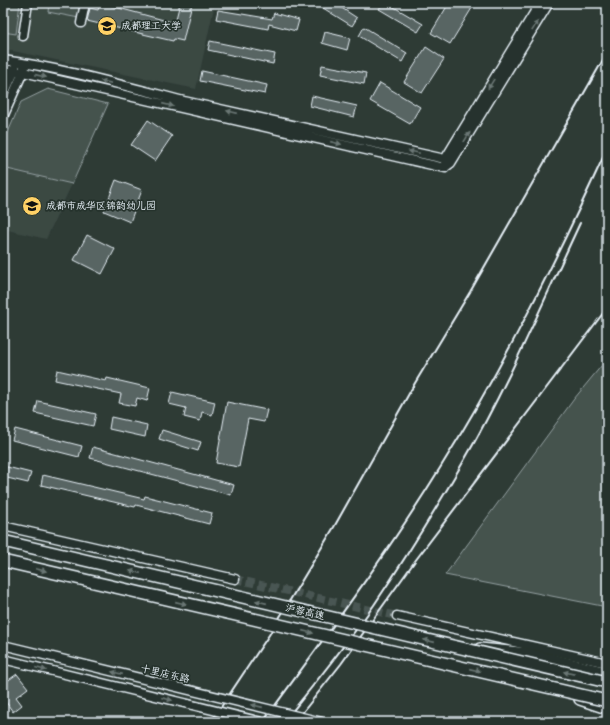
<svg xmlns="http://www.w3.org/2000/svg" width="610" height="725" viewBox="0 0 610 725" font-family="Pangolin,'LXGW WenKai TC',sans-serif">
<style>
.built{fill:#3b4843}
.green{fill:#45524e;stroke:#96a2a3}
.building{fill:#596563;stroke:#e8f1f8}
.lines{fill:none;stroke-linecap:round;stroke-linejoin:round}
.minor-tunnel{stroke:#4a5652;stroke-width:8;stroke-dasharray:8 4;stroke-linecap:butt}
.minor-casing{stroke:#e8f1f8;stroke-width:11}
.highway-casing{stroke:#e8f1f8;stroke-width:14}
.minor{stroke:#26332d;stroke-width:8}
.highway{stroke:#26332d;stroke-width:11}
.rail{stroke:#e8f1f8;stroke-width:2}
.minor-bridge-casing{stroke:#e8f1f8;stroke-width:11;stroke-linecap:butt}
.highway-bridge-casing{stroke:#e8f1f8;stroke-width:14;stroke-linecap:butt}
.minor-bridge{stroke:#26332d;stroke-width:8}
.highway-bridge{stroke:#26332d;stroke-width:11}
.oneway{fill:#6a7674}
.labels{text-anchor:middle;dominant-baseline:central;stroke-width:3.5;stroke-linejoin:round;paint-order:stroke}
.poi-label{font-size:10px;fill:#e8f1f8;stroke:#26332d;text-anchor:start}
.street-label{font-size:10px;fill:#e8f1f8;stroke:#26332d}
</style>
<rect width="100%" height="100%" fill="#2e3b35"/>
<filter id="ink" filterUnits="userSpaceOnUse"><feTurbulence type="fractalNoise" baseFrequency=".025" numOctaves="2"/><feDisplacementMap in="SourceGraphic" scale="8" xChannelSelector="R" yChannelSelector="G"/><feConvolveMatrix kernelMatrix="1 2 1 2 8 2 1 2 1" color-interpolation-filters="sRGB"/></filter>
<g filter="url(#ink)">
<!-- built -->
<path class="built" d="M 3,3 L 215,3 L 196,89 L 3,49 Z
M 3,168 L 72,184 L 46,239 L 3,229 Z"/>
<!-- green -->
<path class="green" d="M 3,3 L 20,3 L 16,34 L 3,32 Z
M 49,3 L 81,3 L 79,18 L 48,12 Z
M 48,89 L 108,104 L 72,184 L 3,168 L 3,144 L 21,102 Z
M 607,359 L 607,607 L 445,575 L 574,399 Z"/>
<!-- building -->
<path class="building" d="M 100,3 L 112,3 L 111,6 L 175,23 L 180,3 L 192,3 L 183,41 L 174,39 L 173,41 L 87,21 L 90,8 L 98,10 Z
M 315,3 L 334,3 L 357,18 L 352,26 Z
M 383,3 L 387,3 L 423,24 L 418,32 L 379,9 Z
M 449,3 L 464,3 L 472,8 L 450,44 L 431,33 Z
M 218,10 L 272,19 L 274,13 L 299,20 L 296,31 L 269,24 L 268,29 L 216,19 Z
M 364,27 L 407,53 L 402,62 L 359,36 Z
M 325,32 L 350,38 L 347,50 L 322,43 Z
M 210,41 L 275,54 L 273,64 L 208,50 Z
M 426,47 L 444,59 L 422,93 L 404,82 Z
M 322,65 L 366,73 L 364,84 L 320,75 Z
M 202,71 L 267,85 L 265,94 L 200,81 Z
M 380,83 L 420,107 L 410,124 L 370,101 Z
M 312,96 L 357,106 L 354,117 L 310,106 Z
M 148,120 L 172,136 L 155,161 L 131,145 Z
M 116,180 L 142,190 L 130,222 L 104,211 Z
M 87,235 L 115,249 L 102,274 L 74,260 Z
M 57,370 L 106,381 L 107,378 L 150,388 L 147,401 L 137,398 L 135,406 L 119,403 L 121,394 L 55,380 Z
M 172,392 L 215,402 L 212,415 L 202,412 L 200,421 L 184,417 L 186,408 L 169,404 Z
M 38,401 L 96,414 L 93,426 L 35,413 Z
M 227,402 L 267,410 L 264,422 L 248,419 L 239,467 L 216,463 Z
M 111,417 L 147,425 L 145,437 L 109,429 Z
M 15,429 L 82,446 L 79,457 L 12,440 Z
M 162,430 L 201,442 L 198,451 L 159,439 Z
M 93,447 L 234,485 L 231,495 L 90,458 Z
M 3,466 L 31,473 L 28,483 L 3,477 Z
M 43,475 L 144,499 L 145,496 L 212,513 L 209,524 L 136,505 L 135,507 L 41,485 Z
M 17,674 L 28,688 L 16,697 L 22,705 L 13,712 L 3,698 L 3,684 Z"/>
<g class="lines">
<!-- minor-tunnel -->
<path class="minor-tunnel" d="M 235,579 L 397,616"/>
<defs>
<path id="minor" d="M 81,23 L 85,3
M 23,36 L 28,3
M 3,60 C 63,68 125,86 184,101 C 271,121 358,140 445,159 L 451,163
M 3,69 L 23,72 L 445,168
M 3,96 L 15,70 L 15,67
M 3,117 L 23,72 L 24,67
M 445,163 L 445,159 L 540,3
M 447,166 L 451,163 L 549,3
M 3,526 L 235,579
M 397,616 L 607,663"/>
<path id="highway" d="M 480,649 L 529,654 L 607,673
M 580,699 L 607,708"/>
</defs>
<!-- minor casing -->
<use href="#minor" class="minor-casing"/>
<!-- highway casing -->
<use href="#highway" class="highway-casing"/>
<!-- minor -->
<use href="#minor" class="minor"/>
<!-- highway -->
<use href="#highway" class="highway"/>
<!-- rail -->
<path class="rail" d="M 211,722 L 269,635 L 334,527 L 415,383 L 470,292 L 607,53
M 263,722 C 324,638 386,556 440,468 C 504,366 557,258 607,149
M 284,722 C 315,683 346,645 374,605 C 405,559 434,512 462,464 C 507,387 542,304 580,223
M 295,722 L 341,664 L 415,561 L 607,308"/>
<defs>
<path id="minor-bridge" d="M 3,645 L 322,722
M 3,659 L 262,722"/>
<path id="highway-bridge" d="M 3,541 L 607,682
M 3,561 L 607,701"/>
</defs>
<!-- minor-bridge casing -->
<use href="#minor-bridge" class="minor-bridge-casing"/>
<!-- highway-bridge casing -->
<use href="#highway-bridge" class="highway-bridge-casing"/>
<!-- minor-bridge -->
<use href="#minor-bridge" class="minor-bridge"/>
<!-- highway-bridge -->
<use href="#highway-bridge" class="highway-bridge"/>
</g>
<!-- one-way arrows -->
<defs><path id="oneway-solid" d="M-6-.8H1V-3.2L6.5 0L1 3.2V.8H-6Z"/></defs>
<g class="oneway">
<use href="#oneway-solid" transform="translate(535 26) rotate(-58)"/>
<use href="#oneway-solid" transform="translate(41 76) rotate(13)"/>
<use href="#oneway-solid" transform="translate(106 82) rotate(-167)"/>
<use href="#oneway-solid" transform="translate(491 84) rotate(122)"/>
<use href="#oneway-solid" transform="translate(168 105) rotate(13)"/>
<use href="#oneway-solid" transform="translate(232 112) rotate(-167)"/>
<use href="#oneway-solid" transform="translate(467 137) rotate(-58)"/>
<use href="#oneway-solid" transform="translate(336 143) rotate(13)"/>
<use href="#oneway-solid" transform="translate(414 152) rotate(-168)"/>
<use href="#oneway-solid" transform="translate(41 570) rotate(13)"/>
<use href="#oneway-solid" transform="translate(135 572) rotate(-167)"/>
<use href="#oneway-solid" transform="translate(261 602) rotate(-167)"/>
<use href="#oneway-solid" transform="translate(181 603) rotate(13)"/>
<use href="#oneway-solid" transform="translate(308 632) rotate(13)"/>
<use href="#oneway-solid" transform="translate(429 641) rotate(-167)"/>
<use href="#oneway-solid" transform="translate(41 669) rotate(14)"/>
<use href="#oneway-solid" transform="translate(475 670) rotate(13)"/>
<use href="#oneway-solid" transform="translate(117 673) rotate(-167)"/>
<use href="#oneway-solid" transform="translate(569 673) rotate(-167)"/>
<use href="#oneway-solid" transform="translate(167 699) rotate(14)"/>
<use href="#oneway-solid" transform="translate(257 706) rotate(-167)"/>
</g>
</g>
<!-- icons -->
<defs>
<symbol id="university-disc" viewBox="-11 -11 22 22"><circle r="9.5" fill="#ffd166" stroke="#26332d"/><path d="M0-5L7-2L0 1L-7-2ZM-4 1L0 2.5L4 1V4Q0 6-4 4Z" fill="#111"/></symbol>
<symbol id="school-disc" viewBox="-11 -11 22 22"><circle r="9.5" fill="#ffd166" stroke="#26332d"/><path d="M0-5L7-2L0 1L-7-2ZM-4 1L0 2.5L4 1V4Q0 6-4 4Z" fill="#111"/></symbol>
</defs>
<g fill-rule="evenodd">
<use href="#university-disc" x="96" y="15" width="22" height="22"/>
<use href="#school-disc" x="21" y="195" width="22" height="22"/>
</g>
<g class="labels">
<!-- poi labels -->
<g class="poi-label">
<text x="121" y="26">成都理工大学</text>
<text x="46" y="206">成都市成华区锦韵幼儿园</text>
</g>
<!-- street labels -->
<g class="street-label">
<text transform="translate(305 612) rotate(13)">沪蓉高速</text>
<text transform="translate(165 674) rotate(13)">十里店东路</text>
</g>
</g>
<!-- margin -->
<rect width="610" height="725" fill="none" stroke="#26332d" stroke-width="16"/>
<rect x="8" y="8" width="594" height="709" fill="none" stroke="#e8f1f8" stroke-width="1.5" filter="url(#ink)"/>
</svg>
